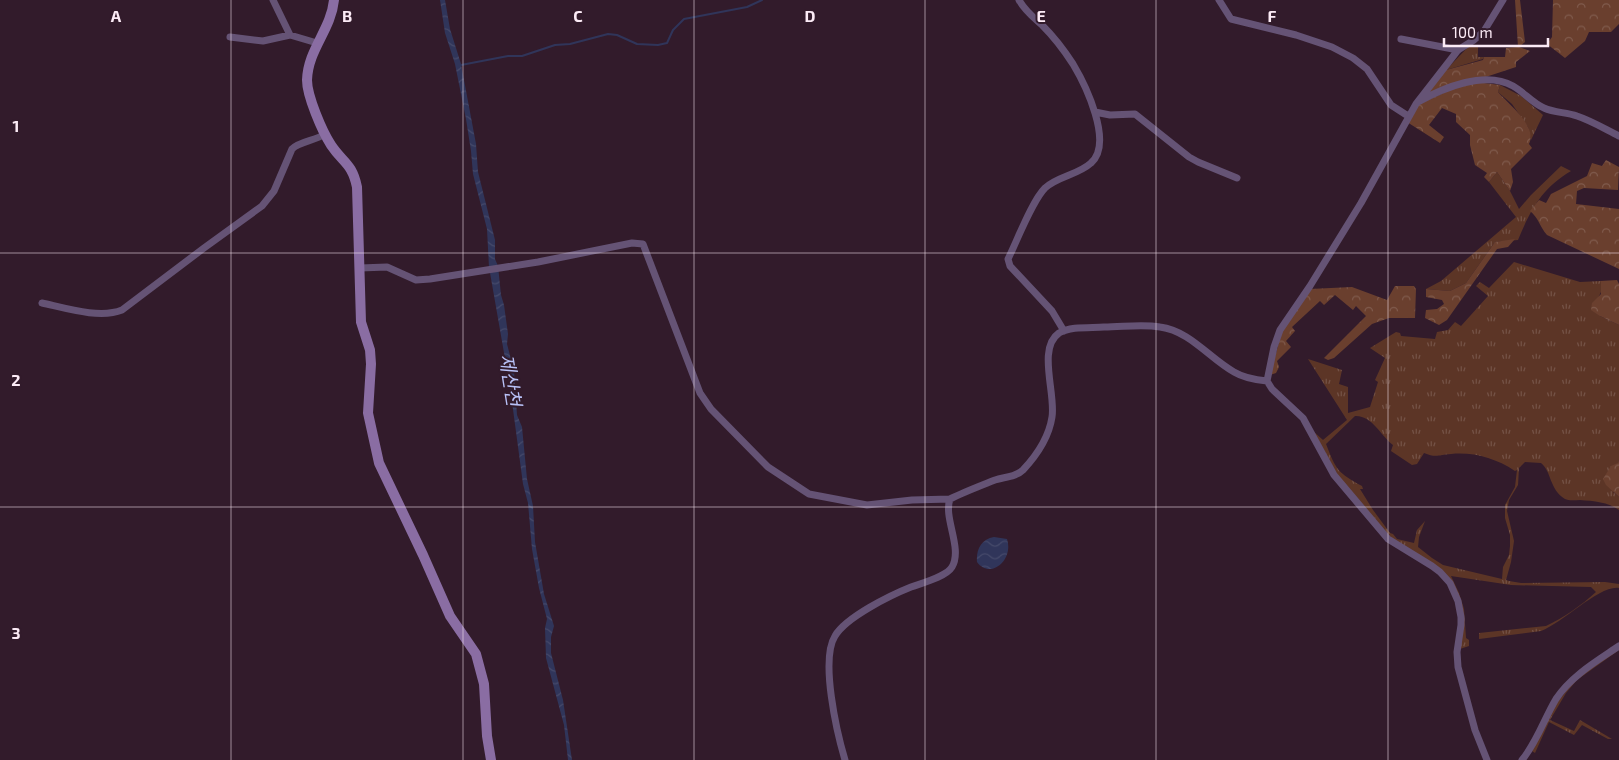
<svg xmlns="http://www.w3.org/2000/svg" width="1619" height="760" viewBox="0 0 1619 760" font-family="'Exo 2','Noto Sans KR',sans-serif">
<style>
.grass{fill:url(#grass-tufts);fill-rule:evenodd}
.forest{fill:url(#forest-crowns)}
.water{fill:url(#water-waves)}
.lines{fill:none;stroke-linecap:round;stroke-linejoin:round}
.stream{stroke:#30355a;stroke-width:2}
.street{stroke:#655375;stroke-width:7}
.secondary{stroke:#8a6da3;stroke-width:10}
.grid{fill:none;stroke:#fcebf6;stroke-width:1;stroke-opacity:0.55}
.labels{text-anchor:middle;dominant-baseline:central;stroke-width:4;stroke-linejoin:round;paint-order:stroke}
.water-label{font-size:19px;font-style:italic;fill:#b9c2f8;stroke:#321b2b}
.grid-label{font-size:16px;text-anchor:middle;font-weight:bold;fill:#fcebf6;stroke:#321b2b;stroke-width:4;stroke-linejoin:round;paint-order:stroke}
</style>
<defs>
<pattern id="grass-tufts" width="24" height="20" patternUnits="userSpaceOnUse" patternTransform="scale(1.25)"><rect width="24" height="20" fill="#5c3526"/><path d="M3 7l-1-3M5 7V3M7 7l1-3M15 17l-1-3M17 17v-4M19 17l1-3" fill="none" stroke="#745246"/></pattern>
<pattern id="forest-crowns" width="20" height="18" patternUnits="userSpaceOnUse" patternTransform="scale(1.25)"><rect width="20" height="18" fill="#6a3f2e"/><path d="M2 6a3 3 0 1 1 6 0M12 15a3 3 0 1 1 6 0" fill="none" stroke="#805b4d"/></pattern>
<pattern id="water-waves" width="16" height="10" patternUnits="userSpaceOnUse" patternTransform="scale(1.25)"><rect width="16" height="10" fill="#30355a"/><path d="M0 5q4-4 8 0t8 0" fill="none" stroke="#45496a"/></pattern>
</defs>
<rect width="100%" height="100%" fill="#321b2b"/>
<!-- grass -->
<path class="grass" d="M 1478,45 L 1478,57 L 1484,57 L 1483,59 L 1446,70 L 1469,46 Z
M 1500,85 L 1521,96 L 1543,115 L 1531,140 L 1528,127 L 1512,104 L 1498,92 Z
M 1561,166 L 1571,171 C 1541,189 1531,209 1518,240 L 1495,242 L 1466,283 L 1450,291 L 1426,289 L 1441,281 L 1516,217 L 1489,182 L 1497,172 L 1510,191 L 1519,209 L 1531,195 Z
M 1514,262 L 1580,282 L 1601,281 L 1602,290 L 1598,298 L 1600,316 L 1619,325 L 1619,459 L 1613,492 L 1619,497 L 1619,510 C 1608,502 1594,501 1580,500 C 1575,500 1569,501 1565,499 C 1549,489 1552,472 1541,463 L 1525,462 L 1519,468 L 1518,485 L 1509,500 L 1507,511 L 1514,541 L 1511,562 L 1506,580 L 1509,581 L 1521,583 L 1605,582 L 1619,584 L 1619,588 C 1599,585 1563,623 1541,631 L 1479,639 L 1479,633 L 1546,626 C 1563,618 1582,605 1596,592 L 1591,587 L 1511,585 L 1451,576 L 1459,593 L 1464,609 L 1466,638 L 1469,640 L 1469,646 L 1460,649 L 1463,625 L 1452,582 L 1393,542 L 1341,481 L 1314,432 L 1323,440 L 1347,420 L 1308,359 L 1342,370 L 1339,384 L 1348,387 L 1348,413 L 1370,407 L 1378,382 L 1375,380 L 1385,358 L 1370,348 L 1396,332 L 1400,333 L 1401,336 L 1435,339 L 1437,332 L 1448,330 L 1455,322 L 1461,326 L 1488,296 L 1476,286 L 1480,282 L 1489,288 ZM 1355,416 C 1372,415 1381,436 1393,445 L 1391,451 L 1412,465 L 1417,464 L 1424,453 C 1436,458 1438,455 1451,454 C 1474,452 1495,458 1515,471 L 1517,470 L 1515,487 L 1505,505 L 1505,518 L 1510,535 L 1510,546 L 1509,555 L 1503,567 L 1502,579 L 1443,565 L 1432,558 L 1418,547 L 1419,537 L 1425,521 L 1417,530 L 1414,543 L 1397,539 L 1393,534 L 1390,533 L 1373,510 L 1360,489 L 1363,489 L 1362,486 C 1338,473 1336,470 1326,444 Z
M 1619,649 L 1619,650 L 1577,680 L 1566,693 L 1550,720 L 1574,731 L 1580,720 L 1612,739 L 1608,739 L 1582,725 L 1574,735 L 1549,722 L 1535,753 L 1532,751 L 1552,709 L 1576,679 Z"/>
<!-- forest -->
<path class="forest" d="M 1515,0 L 1520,0 L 1525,42 L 1519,47 L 1530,51 L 1516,62 L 1516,67 L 1425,97 L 1446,70 L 1483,60 L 1484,57 L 1505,57 L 1506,48 L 1518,47 Z
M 1553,0 L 1619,0 L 1619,24 L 1611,32 L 1589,32 L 1585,41 L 1565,58 L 1547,44 L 1552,37 Z
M 1476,82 L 1500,85 L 1498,92 C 1508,104 1538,126 1529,144 L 1532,148 L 1511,169 L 1513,182 L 1510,191 L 1497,172 L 1489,182 L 1484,177 L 1487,173 L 1475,165 L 1470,145 L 1470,135 L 1456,122 L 1456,114 L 1442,108 L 1429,125 L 1444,137 L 1440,143 L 1407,122 L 1417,105 L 1461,85 Z
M 1606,160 L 1619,167 L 1618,190 L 1584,188 L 1577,191 L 1576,204 L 1619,209 L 1619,269 L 1547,235 C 1540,227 1538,217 1530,211 L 1539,200 L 1546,203 L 1551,194 L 1587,176 L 1592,163 L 1602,166 Z
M 1515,239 L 1508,247 L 1497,249 L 1447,320 L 1439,325 L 1425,318 L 1426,310 L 1437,309 L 1444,304 L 1442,300 L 1426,297 L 1426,289 L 1450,291 L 1466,283 L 1495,242 Z
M 1617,280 L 1619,284 L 1619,325 L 1600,316 L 1591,310 L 1592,303 L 1601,294 L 1601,281 Z
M 1395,286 L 1414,286 L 1416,289 L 1415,318 L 1389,318 L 1372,324 L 1334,358 L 1328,360 L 1324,358 L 1366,316 L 1356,306 L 1353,310 L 1335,295 L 1324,305 L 1320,301 L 1292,327 L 1295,331 L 1286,341 L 1291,347 L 1277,361 L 1279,367 L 1276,373 L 1270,375 L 1282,331 L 1310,289 L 1352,287 L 1387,300 Z
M 1619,459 L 1619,497 L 1606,485 L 1603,479 L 1611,466 L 1618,463 Z"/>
<!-- water -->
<path class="water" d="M 440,0 L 445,0 L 450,29 L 461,64 L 476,144 L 478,172 L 495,240 L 495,259 L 498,266 L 501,295 L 504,305 L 508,334 L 507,344 L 514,371 L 517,415 L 522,427 L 527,479 L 533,506 L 535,542 L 544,594 L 554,626 L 551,637 L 551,653 L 563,700 L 572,760 L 568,760 L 564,725 L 546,658 L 545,628 L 547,619 L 539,588 L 532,549 L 528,503 L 523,484 L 510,387 L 489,267 L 487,229 L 473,174 L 471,151 L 466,119 L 455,64 L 445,33 Z
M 994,537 L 1007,539 C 1014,560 990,580 977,562 C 976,550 981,539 994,537 Z"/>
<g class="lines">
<!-- stream -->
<path class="stream" d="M 461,65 L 508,56 L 522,56 L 555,45 L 570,44 L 608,34 L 617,35 L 637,44 L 658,45 L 667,43 L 673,30 L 684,19 L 747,7 L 762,0"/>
<!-- street -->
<path class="street" d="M 273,0 L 290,35
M 1019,0 C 1025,11 1033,17 1042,25 C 1053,36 1064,50 1073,64 C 1085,84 1114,143 1091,163 C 1078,175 1058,176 1045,188 C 1032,201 1017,241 1008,259 L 1010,266 L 1052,311 L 1064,331
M 1219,0 L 1231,19 L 1296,35 L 1332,47 L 1353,58 L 1367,69 L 1391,105 L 1408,116
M 230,37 L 263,41 L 290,35 L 317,43
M 1401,39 L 1458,50
M 1418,102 C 1443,88 1485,70 1513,86 C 1524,92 1532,103 1544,108 C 1555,113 1566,112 1577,116 C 1592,121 1605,129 1619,136
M 1095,112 L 1110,115 L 1135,114 L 1189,157 L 1198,162 L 1237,178
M 360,268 L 387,267 L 416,280 L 430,279 L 538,262 L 632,243 L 643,244 L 700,393 L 711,409 L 768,467 L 809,494 L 867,505 L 912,500 L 950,499
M 42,303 C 65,308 100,319 122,310 L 204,248 L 262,206 L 274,191 L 292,149 C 300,141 315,141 325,134
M 845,760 C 837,733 820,660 835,636 C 846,617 891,595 911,587 C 922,583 946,577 952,567 C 963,548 943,518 950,499 C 964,492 980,486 995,480 C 1004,477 1016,477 1023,470 C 1037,455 1049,437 1052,417 C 1056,394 1037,348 1059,333 C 1071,326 1090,328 1104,327 C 1123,327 1142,324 1160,327 C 1190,331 1209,358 1234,372 C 1244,378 1256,380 1267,381
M 1487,760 L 1475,730 L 1458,667 L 1457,652 L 1461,625 L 1461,617 L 1458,601 L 1450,583 L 1440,572 L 1432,566 L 1388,539 L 1334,475 L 1303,418 L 1272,389 L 1267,381 L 1274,347 L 1280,330 L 1310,286 L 1361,203 L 1416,104 L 1458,50 L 1474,40 L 1484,31 L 1503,0
M 1522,760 C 1537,742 1544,719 1556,699 C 1571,676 1597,661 1619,646"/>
<!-- secondary -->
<path class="secondary" d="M 334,0 C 331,30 308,49 307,80 C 307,96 322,131 331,145 C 343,163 352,163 357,187 L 361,322 L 370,350 L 371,364 L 368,413 L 379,463 L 423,555 L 450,616 L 476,654 L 484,684 L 487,736 L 491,760"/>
</g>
<!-- grid -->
<path class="grid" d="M 231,0 L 231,760M 463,0 L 463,760M 694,0 L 694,760M 925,0 L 925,760M 1156,0 L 1156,760M 1388,0 L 1388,760M 0,253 L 1619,253M 0,507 L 1619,507"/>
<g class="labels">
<!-- water labels -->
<g class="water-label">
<text transform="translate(511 380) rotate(81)">제산천</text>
</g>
</g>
<g class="grid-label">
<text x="116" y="22">A</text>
<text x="347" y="22">B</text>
<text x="578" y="22">C</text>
<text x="810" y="22">D</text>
<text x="1041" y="22">E</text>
<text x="1272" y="22">F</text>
<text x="16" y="132">1</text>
<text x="16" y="386">2</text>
<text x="16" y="639">3</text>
</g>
<!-- scale -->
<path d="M1444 38v8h104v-8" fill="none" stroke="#fcebf6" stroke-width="2.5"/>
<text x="1452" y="38" font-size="15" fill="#fcebf6" stroke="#321b2b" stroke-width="4" paint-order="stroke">100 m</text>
</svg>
